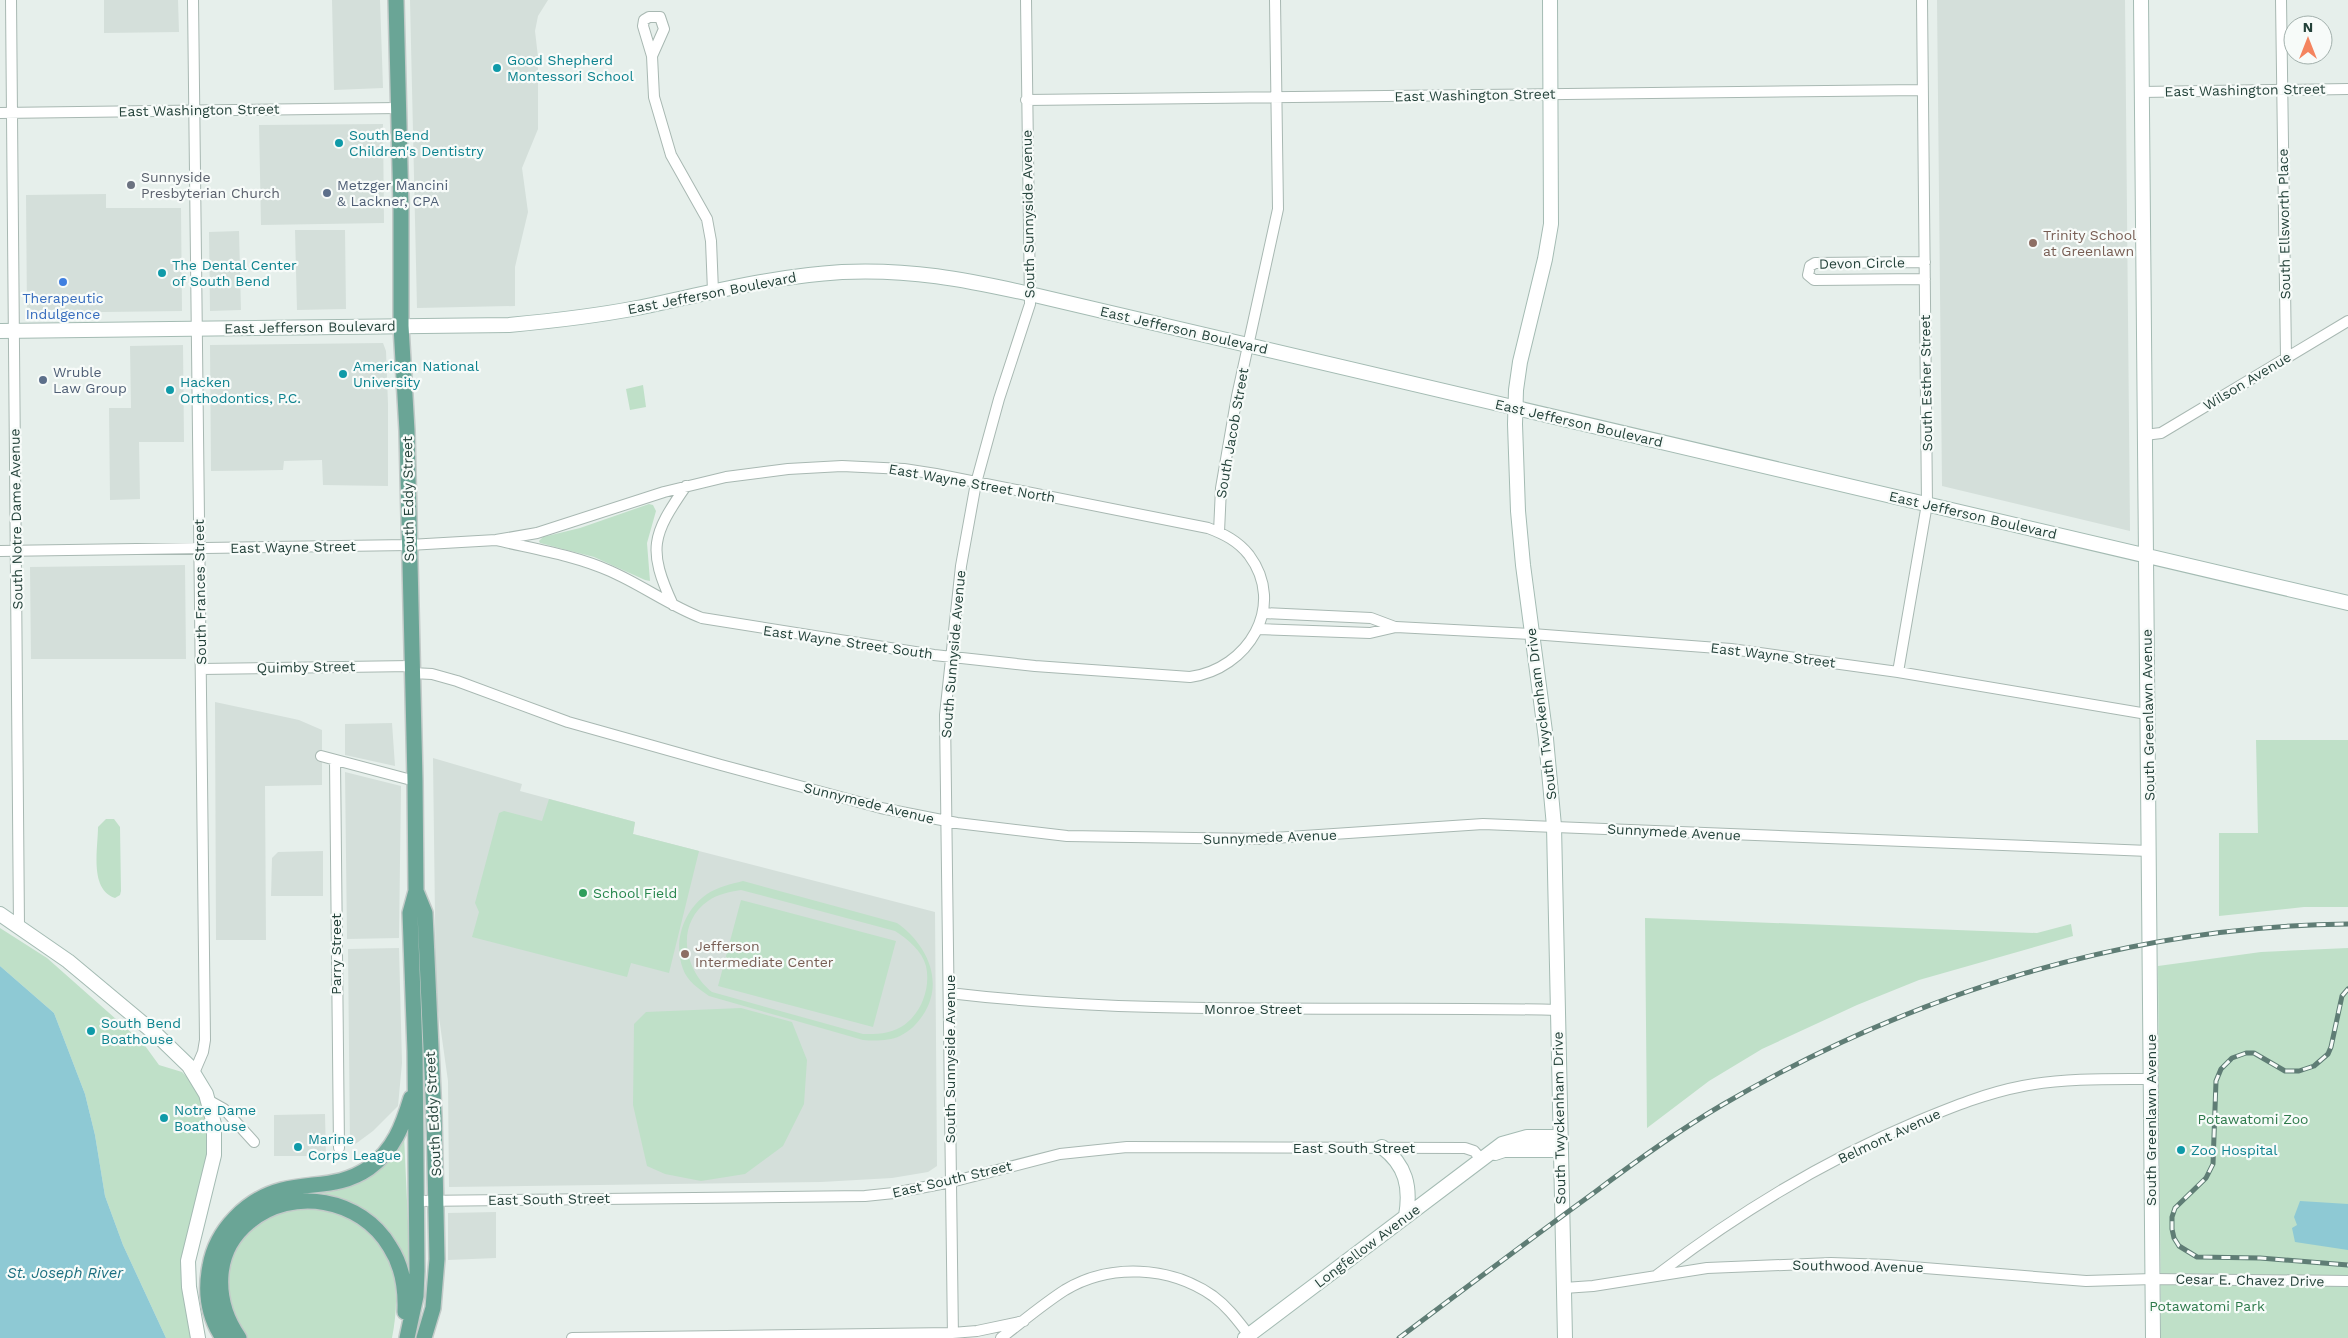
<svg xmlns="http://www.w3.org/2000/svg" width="2348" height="1338" viewBox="0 0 2348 1338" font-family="'Work Sans',sans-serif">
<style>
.built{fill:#d4dfda}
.green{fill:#bfe0c8;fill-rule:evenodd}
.water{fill:#8ec9d4}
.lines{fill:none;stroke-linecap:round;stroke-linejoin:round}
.street-casing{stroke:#a8b8b2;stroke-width:12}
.secondary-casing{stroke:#a4bbb3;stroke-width:16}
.primary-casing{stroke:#c2cac8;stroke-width:18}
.street{stroke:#fff;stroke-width:10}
.secondary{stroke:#fff;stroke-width:14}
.primary{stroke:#6aa596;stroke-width:15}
.rail-casing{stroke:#5f7d75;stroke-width:5}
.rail{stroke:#f7fbf9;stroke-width:3;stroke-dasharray:9;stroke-linecap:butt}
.culture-dot{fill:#0f9aa8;stroke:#f7fbf9;stroke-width:2}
.worship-dot{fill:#6b7280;stroke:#f7fbf9;stroke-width:2}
.service-dot{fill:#5c6f8a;stroke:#f7fbf9;stroke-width:2}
.education-dot{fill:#8d6e63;stroke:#f7fbf9;stroke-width:2}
.shop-dot{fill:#3f7fe0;stroke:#f7fbf9;stroke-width:2}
.leisure-dot{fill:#2e9e5b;stroke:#f7fbf9;stroke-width:2}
.labels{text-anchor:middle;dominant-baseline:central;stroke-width:4.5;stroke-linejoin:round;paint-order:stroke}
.culture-label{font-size:14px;fill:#0d838f;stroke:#f7fbf9;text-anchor:start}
.street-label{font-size:14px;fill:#24423a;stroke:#f7fbf9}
.worship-label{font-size:14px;fill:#5b616d;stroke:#f7fbf9;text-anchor:start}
.service-label{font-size:14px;fill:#4e5e75;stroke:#f7fbf9;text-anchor:start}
.education-label{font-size:14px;fill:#785e54;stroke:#f7fbf9;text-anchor:start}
.shop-label{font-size:14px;fill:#366cbe;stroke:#f7fbf9}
.leisure-label{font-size:14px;fill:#27864d;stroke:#f7fbf9;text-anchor:start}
.park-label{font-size:14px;fill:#2d7a4b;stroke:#f7fbf9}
.water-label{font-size:15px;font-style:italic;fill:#1c6f80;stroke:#f7fbf9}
</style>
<rect width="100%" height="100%" fill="#e6efeb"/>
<!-- built -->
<path class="built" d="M 104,0 L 178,0 L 179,32 L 104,33 Z
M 332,0 L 380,0 L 383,88 L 334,90 Z
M 410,0 L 548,0 L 538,16 L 535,31 L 538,57 L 538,129 L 522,168 L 528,212 L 515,267 L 515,306 L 417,308 Z
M 1937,0 L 2125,0 L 2130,531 L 1942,486 Z
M 383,124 L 384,223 L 261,225 L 259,125 Z
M 106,194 L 106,208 L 181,208 L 182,311 L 27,313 L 26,195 Z
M 295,230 L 345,230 L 346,309 L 297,310 Z
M 239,231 L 241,310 L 210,311 L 209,232 Z
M 383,343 L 386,351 L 388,404 L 388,486 L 323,485 L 322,460 L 284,461 L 283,470 L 211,471 L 210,345 Z
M 183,345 L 184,442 L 139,442 L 140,499 L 110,500 L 109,408 L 131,408 L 130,346 Z
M 185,565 L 186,659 L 31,659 L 30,567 Z
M 215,702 L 299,720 L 322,730 L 322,785 L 265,786 L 266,940 L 216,940 Z
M 392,723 L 395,766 L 345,755 L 345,724 Z
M 433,758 L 522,784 L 520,791 L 635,822 L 633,834 L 935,912 L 937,1166 L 928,1172 L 892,1178 L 821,1182 L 449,1187 L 448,1081 L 436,996 Z
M 345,772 L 401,786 L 399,938 L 347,939 Z
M 323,851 L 323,896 L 271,896 L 272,858 L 278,852 Z
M 399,948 L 402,1063 L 398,1106 L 373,1131 L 354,1145 L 350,1146 L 348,949 Z
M 325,1114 L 326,1156 L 274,1156 L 274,1115 Z
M 496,1212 L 496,1258 L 448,1260 L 448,1213 Z"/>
<!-- green -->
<path class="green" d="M 643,385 L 646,407 L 630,410 L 626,389 Z
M 649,504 L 653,505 L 656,511 L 647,543 L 650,581 L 645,580 L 594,557 L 540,543 L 539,541 L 543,537 L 580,528 Z
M 2256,740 L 2348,740 L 2348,907 L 2304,907 L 2219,916 L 2219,833 L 2258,833 Z
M 549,799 L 635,822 L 633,834 L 699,851 L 669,973 L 631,963 L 627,977 L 472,937 L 479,912 L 475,903 L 499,813 L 504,811 L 542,821 Z
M 106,819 L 114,819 L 120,827 L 121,891 L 120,895 L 115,898 C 89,889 98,849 98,827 Z
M 743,881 L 897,923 C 927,944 945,982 923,1015 C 917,1024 910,1031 900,1036 C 889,1041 875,1041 863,1040 L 709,996 C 699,989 687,981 683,969 C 673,942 683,911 707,894 C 718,887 731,884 743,881 ZM 741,890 L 895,931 C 908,939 922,951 926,966 C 931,988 921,1015 901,1027 C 889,1034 877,1034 863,1034 L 712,992 C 684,970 675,924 708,901 C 718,894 729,892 741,890 Z
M 741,900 L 896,941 L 873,1027 L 718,986 Z
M 1645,918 L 2037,933 L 2071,924 L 2073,936 L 1919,980 L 1857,1005 L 1762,1049 L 1709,1081 L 1647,1128 Z
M 0,928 L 47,958 L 143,1043 L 159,1065 L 182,1072 L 196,1086 L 202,1098 L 209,1139 L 206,1163 L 182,1258 L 191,1338 L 166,1338 L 123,1245 L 105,1196 L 95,1135 L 85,1094 L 54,1013 L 0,966 Z
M 2348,948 L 2348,1338 L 2161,1338 L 2158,966 L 2261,952 Z
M 741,1008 L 792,1022 L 807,1060 L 804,1104 L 783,1146 L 745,1174 L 701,1181 L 665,1174 L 647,1166 L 633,1105 L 634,1024 L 646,1012 Z
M 404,1135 L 410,1267 L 407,1267 C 389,1223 362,1198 313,1192 L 337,1187 Z
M 321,1207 C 388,1229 405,1271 392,1338 L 248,1338 L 232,1316 L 227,1301 L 228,1263 L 237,1243 L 252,1226 L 281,1209 Z"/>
<!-- water -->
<path class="water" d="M 0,966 L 54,1013 L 85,1094 L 95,1135 L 105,1196 L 123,1245 L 166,1338 L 0,1338 Z
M 2300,1201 L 2348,1204 L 2348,1250 L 2295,1242 L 2292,1228 L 2297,1225 L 2294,1217 Z"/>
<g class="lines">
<defs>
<path id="street" d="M 11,0 L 19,926
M 193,0 L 205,1040 L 203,1052 L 194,1073
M 2281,0 L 2286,358
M 652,56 L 664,29 L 660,17 L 649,17 L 644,20 L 643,26 L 652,56 L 654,97 L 671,155 L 707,219 L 711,241 L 713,291
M 2141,92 L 2348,89
M 1026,100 L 1923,90
M 0,113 L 399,108
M 1925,262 L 1815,263 L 1810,266 L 1808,275 L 1814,280 L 1925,279
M 2145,435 L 2161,433 L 2348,321
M 1219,532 L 1221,488 L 1237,396 L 1278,209 L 1275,0
M 0,551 L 409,545 L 496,540 L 537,533 L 664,492 L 726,477 L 788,469 L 842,466 L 904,469 L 936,474 L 1208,528 C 1224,534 1238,541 1249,555 C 1287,606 1248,669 1190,677 L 1035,666 L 934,655 L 702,618 C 670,606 642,585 610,571 C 574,555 534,549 496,540
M 673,605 C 647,549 652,535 686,486
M 1263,613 L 1371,618 L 1395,627
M 1258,629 L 1370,633 L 1396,627 L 1532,634 L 1731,649 L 1898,672 L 2147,714
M 201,669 L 412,666
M 1898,672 L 1927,504 L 1922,0
M 412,673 L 432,674 L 457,681 L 568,722 L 721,765 L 881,808 L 957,823 L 1067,836 L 1258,839 L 1483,824 L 2149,851
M 321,756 L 415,781
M 335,760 L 339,1148
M 949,993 C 1151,1017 1354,1005 1558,1010
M 208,1100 L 224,1109 L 254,1142
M 417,1201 L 865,1196 L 894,1193 L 951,1182 L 1060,1154 L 1127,1147 L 1465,1148 L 1474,1151 L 1482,1160
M 1657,1275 C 1738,1213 1825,1160 1918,1121 C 1952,1107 1986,1093 2023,1086 C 2065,1078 2108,1079 2151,1079
M 1564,1288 L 1593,1286 L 1707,1268 L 1831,1263 L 1887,1265 L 2086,1281 L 2153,1279 L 2348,1281
M 572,1338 L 952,1333 L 977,1331 L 1024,1321
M 953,1338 L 945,715 L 961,566 L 976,483 L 999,399 L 1030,304 L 1026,0
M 1001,1338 C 1022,1322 1043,1304 1065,1290 C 1110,1263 1170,1266 1213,1296 C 1228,1307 1238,1321 1249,1335"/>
<path id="secondary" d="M 1550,0 L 1551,224 L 1545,259 L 1520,362 L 1516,390 L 1515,424 L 1518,511 L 1523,565 L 1546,739 L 1554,826 L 1565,1338
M 2141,0 L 2153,1338
M 0,331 L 509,325 C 552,321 595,316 637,308 C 705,294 772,276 842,272 C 911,269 963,279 1030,294 L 2348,603
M 0,914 L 68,961 L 158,1036 L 189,1066 L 206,1094 L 214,1124 L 214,1155 L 188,1261 L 189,1287 L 198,1338
M 1382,1147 C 1406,1165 1411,1187 1406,1216
M 1495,1153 L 1504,1150 L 1560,1150
M 1245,1338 L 1502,1144 L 1527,1137 L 1560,1137"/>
<path id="primary" d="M 396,0 L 401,209 L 401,326 L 407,431 L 415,781 L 416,891 L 410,913 L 415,1051 L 417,1271 L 416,1296 L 407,1338
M 416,891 L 425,913 L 434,1116 L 437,1259 L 433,1308 L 424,1338
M 223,1338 C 208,1316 205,1291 210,1266 C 216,1230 247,1199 282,1190 C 313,1182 340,1188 369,1168 C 394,1150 403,1125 411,1098
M 239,1338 C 225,1318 219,1298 221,1274 C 223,1253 233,1235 249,1222 C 292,1186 361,1198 390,1247 C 403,1267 406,1289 405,1312"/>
</defs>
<!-- street casing -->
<use href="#street" class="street-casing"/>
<!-- secondary casing -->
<use href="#secondary" class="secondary-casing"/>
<!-- primary casing -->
<use href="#primary" class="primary-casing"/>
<!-- street -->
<use href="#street" class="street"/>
<!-- secondary -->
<use href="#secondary" class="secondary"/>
<!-- primary -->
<use href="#primary" class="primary"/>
<defs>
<path id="rail" d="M 2348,989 L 2342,996 L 2331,1047 L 2328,1054 L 2314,1066 L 2299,1071 L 2285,1071 L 2254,1053 L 2246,1053 L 2232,1058 L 2221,1069 L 2216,1081 L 2213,1164 L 2206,1178 L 2175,1208 L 2172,1217 L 2172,1229 L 2174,1238 L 2179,1246 L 2197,1257 L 2260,1258 L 2348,1265
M 1399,1338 C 1464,1289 1529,1240 1595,1192 C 1636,1161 1678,1131 1722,1105 C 1911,994 2128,926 2348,924"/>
</defs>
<!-- rail casing -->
<use href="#rail" class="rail-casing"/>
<!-- rail -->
<use href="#rail" class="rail"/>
</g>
<!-- markers -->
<g class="culture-dot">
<circle cx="497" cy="68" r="5"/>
<circle cx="339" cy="143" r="5"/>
<circle cx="162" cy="273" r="5"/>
<circle cx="343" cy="374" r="5"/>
<circle cx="170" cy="390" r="5"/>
<circle cx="91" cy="1031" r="5"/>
<circle cx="164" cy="1118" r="5"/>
<circle cx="298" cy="1147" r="5"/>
<circle cx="2181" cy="1150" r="5"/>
</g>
<circle class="worship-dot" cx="131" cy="185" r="5"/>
<g class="service-dot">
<circle cx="327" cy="193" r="5"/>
<circle cx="43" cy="380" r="5"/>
</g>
<g class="education-dot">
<circle cx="2033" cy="243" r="5"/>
<circle cx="685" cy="954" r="5"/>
</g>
<circle class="shop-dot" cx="63" cy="282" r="5"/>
<circle class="leisure-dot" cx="583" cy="893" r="5"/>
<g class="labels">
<!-- culture labels -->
<g class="culture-label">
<text x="507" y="60">Good Shepherd<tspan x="507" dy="16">Montessori School</tspan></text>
<text x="349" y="135">South Bend<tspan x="349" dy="16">Children's Dentistry</tspan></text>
<text x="172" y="265">The Dental Center<tspan x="172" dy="16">of South Bend</tspan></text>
<text x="353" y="366">American National<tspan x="353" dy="16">University</tspan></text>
<text x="180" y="382">Hacken<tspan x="180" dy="16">Orthodontics, P.C.</tspan></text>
<text x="101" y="1023">South Bend<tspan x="101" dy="16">Boathouse</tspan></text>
<text x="174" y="1110">Notre Dame<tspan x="174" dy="16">Boathouse</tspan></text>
<text x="308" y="1139">Marine<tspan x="308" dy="16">Corps League</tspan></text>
<text x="2191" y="1150">Zoo Hospital</text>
</g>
<!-- street labels -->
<g class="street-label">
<text transform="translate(2245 90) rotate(-1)">East Washington Street</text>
<text transform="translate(1475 95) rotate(-1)">East Washington Street</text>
<text transform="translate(199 110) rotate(-1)">East Washington Street</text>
<text transform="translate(1028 214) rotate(-91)">South Sunnyside Avenue</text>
<text transform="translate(2284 224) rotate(-91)">South Ellsworth Place</text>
<text transform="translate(1862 263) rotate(-1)">Devon Circle</text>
<text transform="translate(712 293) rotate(-11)">East Jefferson Boulevard</text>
<text transform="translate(310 327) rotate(-1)">East Jefferson Boulevard</text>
<text transform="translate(1184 330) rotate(13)">East Jefferson Boulevard</text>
<text transform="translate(2247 381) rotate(-31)">Wilson Avenue</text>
<text transform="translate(1926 383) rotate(-91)">South Esther Street</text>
<text transform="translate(1579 423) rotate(13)">East Jefferson Boulevard</text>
<text transform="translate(1232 433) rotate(-80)">South Jacob Street</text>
<text transform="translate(972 483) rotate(10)">East Wayne Street North</text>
<text transform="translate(408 499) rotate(-91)">South Eddy Street</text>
<text transform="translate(1973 515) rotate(13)">East Jefferson Boulevard</text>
<text transform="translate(16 519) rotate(-91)">South Notre Dame Avenue</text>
<text transform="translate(293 547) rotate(-1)">East Wayne Street</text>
<text transform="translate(200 592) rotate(-91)">South Frances Street</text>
<text transform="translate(848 642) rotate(8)">East Wayne Street South</text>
<text transform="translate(953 654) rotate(-85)">South Sunnyside Avenue</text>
<text transform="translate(1773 655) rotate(7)">East Wayne Street</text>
<text transform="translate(306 667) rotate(-1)">Quimby Street</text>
<text transform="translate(1541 714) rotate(-97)">South Twyckenham Drive</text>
<text transform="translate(2148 715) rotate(-91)">South Greenlawn Avenue</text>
<text transform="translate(869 803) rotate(14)">Sunnymede Avenue</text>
<text transform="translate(1674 832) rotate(3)">Sunnymede Avenue</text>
<text transform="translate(1270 837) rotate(-2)">Sunnymede Avenue</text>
<text transform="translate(336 954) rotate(-90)">Parry Street</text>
<text x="1253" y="1009">Monroe Street</text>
<text transform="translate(950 1059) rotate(-90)">South Sunnyside Avenue</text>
<text transform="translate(433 1114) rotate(-93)">South Eddy Street</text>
<text transform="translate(1559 1118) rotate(-91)">South Twyckenham Drive</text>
<text transform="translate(2151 1120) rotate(-90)">South Greenlawn Avenue</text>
<text transform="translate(1889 1136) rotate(-25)">Belmont Avenue</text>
<text x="1354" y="1148">East South Street</text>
<text transform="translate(952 1179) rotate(-13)">East South Street</text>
<text transform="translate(549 1199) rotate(-1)">East South Street</text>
<text transform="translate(1367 1246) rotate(-37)">Longfellow Avenue</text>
<text transform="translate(1858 1266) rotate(1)">Southwood Avenue</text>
<text transform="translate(2250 1280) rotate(1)">Cesar E. Chavez Drive</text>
</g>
<!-- worship labels -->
<g class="worship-label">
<text x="141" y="177">Sunnyside<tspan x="141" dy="16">Presbyterian Church</tspan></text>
</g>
<!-- service labels -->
<g class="service-label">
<text x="337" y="185">Metzger Mancini<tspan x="337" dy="16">&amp; Lackner, CPA</tspan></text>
<text x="53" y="372">Wruble<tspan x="53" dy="16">Law Group</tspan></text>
</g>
<!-- education labels -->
<g class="education-label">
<text x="2043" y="235">Trinity School<tspan x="2043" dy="16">at Greenlawn</tspan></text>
<text x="695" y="946">Jefferson<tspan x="695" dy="16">Intermediate Center</tspan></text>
</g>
<!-- shop labels -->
<g class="shop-label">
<text x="63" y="298">Therapeutic<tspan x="63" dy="16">Indulgence</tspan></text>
</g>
<!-- leisure labels -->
<g class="leisure-label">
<text x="593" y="893">School Field</text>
</g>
<!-- park labels -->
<g class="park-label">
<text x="2253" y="1119">Potawatomi Zoo</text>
<text x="2207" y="1306">Potawatomi Park</text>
</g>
<!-- water labels -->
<g class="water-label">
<text x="65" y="1273">St. Joseph River</text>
</g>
</g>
<!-- north arrow -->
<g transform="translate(2308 40)"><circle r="24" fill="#f7fbf9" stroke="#a3b1ad"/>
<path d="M0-4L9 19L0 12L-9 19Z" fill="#f4845f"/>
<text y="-8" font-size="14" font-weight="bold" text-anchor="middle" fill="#24423a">N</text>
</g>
</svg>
